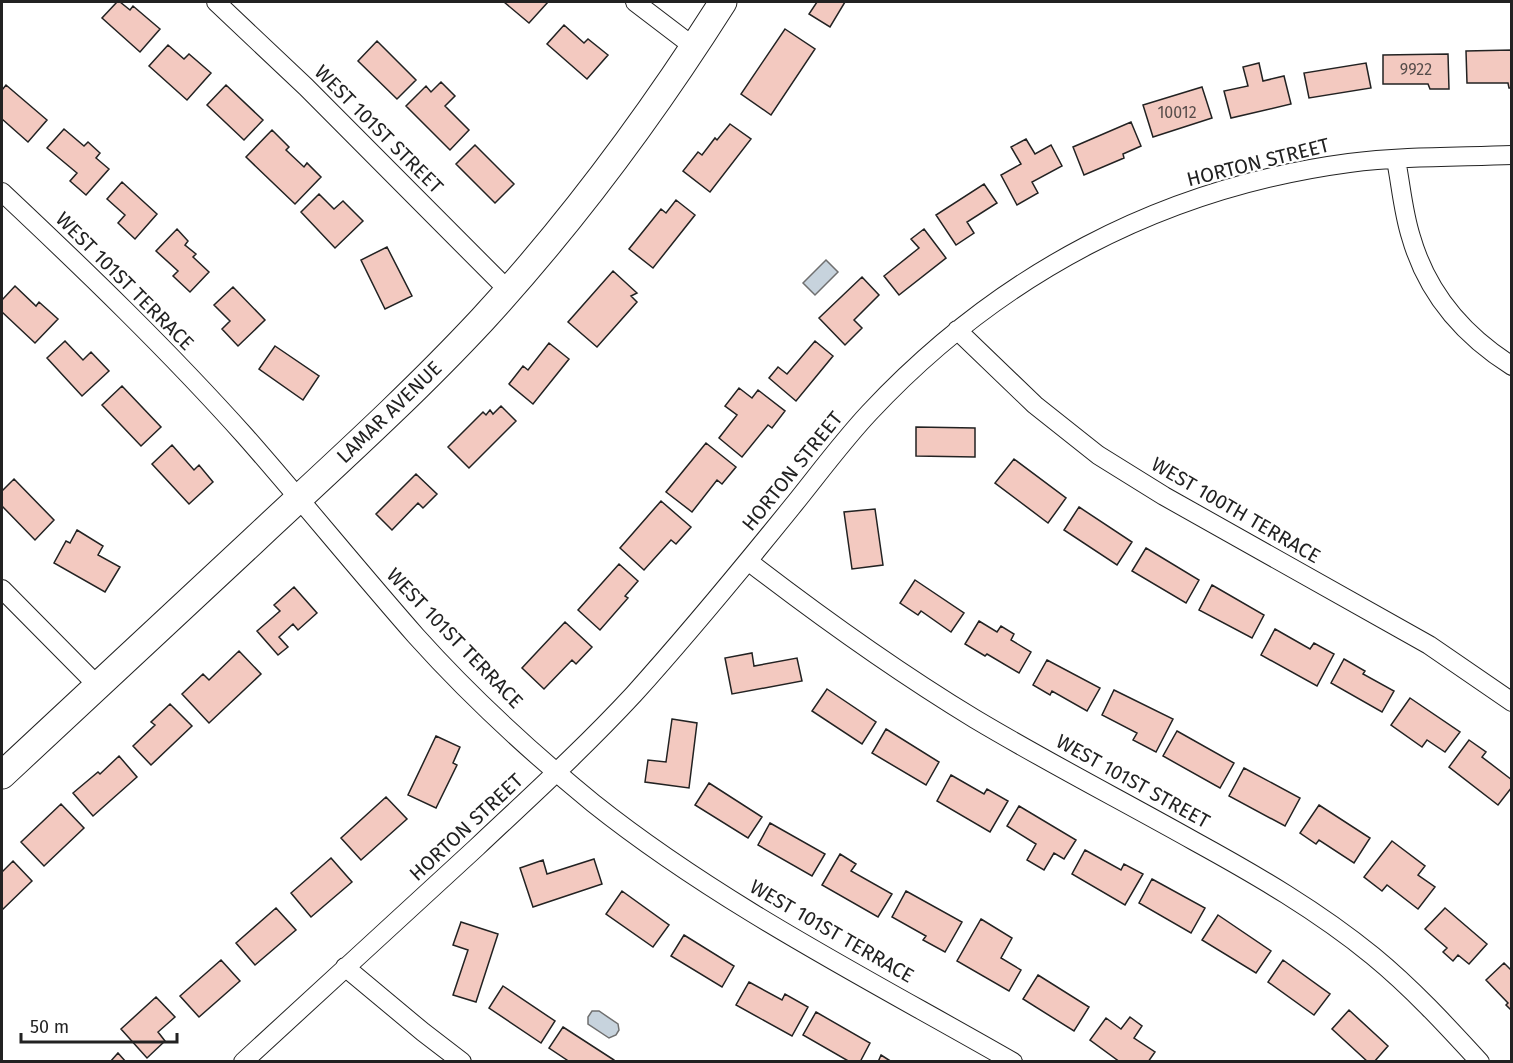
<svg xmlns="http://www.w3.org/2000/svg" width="1513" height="1063" viewBox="0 0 1513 1063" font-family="'Fira Sans',sans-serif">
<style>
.water{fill:#c7d3dd;stroke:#6f6f6f;stroke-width:1.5}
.building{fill:#f3c9c0;stroke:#222;stroke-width:1.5}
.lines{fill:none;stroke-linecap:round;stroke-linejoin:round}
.street-casing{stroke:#222;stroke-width:20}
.secondary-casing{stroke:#222;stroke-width:29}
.street{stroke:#fff;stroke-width:18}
.secondary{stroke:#fff;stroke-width:27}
.labels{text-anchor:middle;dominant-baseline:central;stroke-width:4.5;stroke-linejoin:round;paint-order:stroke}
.number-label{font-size:16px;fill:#564c4a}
.street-label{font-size:20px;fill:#222;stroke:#fff}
</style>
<rect width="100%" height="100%" fill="#fff"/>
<!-- water -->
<path class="water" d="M 826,260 L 838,272 L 815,295 L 803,283 Z
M 592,1011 L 599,1011 L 618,1024 L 619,1030 L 616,1035 L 609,1038 L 588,1024 L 588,1017 Z"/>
<!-- building -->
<path class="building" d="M 117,2 L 120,2 L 130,10 L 133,6 L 160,29 L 140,52 L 102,18 Z
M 504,2 L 548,2 L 529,23 Z
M 817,2 L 845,2 L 830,27 L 809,14 Z
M 564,25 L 584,43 L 588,39 L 608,55 L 587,79 L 547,44 Z
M 785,29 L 815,49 L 771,115 L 741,94 Z
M 377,41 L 416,80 L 397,99 L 358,61 Z
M 168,45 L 184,59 L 189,54 L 211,73 L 187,100 L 149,66 Z
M 1512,50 L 1512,88 L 1509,88 L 1508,83 L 1467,83 L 1466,51 Z
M 1448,54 L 1449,89 L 1430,89 L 1428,84 L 1383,84 L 1383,55 Z
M 1259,63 L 1263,81 L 1284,76 L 1291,104 L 1231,118 L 1224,91 L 1248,86 L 1243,67 Z
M 1366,63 L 1371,88 L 1309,98 L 1304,73 Z
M 441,82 L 455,96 L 445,106 L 469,130 L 450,150 L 406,106 L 426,86 L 431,92 Z
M 6,85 L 47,120 L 28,142 L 2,119 L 2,90 Z
M 226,85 L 263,120 L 244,140 L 207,105 Z
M 1202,87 L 1212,118 L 1153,137 L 1143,105 Z
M 1131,122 L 1141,146 L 1123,154 L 1124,158 L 1084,175 L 1073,147 Z
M 730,124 L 751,139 L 710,192 L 683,171 L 698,152 L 702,155 L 715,138 L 717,140 Z
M 64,129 L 84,146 L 88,142 L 100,153 L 96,158 L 109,169 L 86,195 L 70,181 L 77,173 L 47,148 Z
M 272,130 L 289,147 L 286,150 L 304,167 L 307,163 L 321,177 L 295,204 L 246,157 Z
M 1026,139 L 1035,154 L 1051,145 L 1062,166 L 1032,182 L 1038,193 L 1017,205 L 1001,175 L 1021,164 L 1011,147 Z
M 475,145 L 514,184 L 495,203 L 456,164 Z
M 122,182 L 157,214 L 135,239 L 118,223 L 125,215 L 107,199 Z
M 984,184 L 997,203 L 967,222 L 974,233 L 956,245 L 936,215 Z
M 319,194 L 334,209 L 343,201 L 363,221 L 335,248 L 301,212 Z
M 676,200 L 695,215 L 653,268 L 629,249 L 661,209 L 666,213 Z
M 177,229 L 188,241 L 185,245 L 196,254 L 193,257 L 209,272 L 190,292 L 173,276 L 178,271 L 156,251 Z
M 924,229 L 946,258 L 899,295 L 884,276 L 919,248 L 911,239 Z
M 387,247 L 412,296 L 385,309 L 361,260 Z
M 613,271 L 637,293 L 631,296 L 637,302 L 597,347 L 568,322 Z
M 862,277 L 879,295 L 854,320 L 862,328 L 845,345 L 819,318 Z
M 15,286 L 36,306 L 39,302 L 58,319 L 35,343 L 2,312 L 2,300 Z
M 233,287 L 265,320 L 238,346 L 222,329 L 230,321 L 214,305 Z
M 65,341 L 83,360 L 91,352 L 109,371 L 82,396 L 47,358 Z
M 815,341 L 833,356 L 796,401 L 769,378 L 778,367 L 787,374 Z
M 549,343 L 569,359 L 533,404 L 509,384 L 523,366 L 528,370 Z
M 275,346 L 319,376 L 303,400 L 259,369 Z
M 122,386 L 161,427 L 141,446 L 102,405 Z
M 739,388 L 752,398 L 758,390 L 785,411 L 772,428 L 768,425 L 742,457 L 719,438 L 737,415 L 725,406 Z
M 501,406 L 516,421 L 469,468 L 448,447 L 483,412 L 486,415 L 490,410 L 493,414 Z
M 916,427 L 975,428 L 975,457 L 916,456 Z
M 706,443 L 736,467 L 722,484 L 717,480 L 692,512 L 666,492 Z
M 172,445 L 194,470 L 199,465 L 213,482 L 189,504 L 152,464 Z
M 1014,459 L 1066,498 L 1048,523 L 995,483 Z
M 416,474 L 437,494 L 423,508 L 418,503 L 392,530 L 376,514 Z
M 14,479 L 54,520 L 35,540 L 2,506 L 2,491 Z
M 661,501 L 691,527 L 676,544 L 671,540 L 644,570 L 620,548 Z
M 1079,507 L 1132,542 L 1117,565 L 1064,530 Z
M 875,509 L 883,565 L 852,569 L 844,512 Z
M 77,530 L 103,546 L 98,555 L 120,567 L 105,592 L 54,563 L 66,541 L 70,543 Z
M 1146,548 L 1199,580 L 1186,603 L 1132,571 Z
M 619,564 L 638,581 L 625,596 L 628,598 L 600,630 L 578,610 Z
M 915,580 L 964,613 L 951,632 L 921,611 L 918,615 L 900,603 Z
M 1212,585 L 1264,615 L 1252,638 L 1199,610 Z
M 294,587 L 317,613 L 298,630 L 293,624 L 279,637 L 288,647 L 278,655 L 257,631 L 280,611 L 274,605 Z
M 979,621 L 997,632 L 1001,626 L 1014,634 L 1011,640 L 1031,652 L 1019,673 L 987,654 L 985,656 L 965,644 Z
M 565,622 L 592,647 L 576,664 L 572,660 L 544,689 L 522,668 Z
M 1275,629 L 1310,649 L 1314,643 L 1334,654 L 1317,686 L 1261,655 Z
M 239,651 L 261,674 L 209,723 L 182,694 L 203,674 L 209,680 Z
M 752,653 L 754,666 L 797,658 L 802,681 L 732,694 L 725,658 Z
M 1344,659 L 1365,671 L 1363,674 L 1394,691 L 1382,712 L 1331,683 Z
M 1047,660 L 1100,688 L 1087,711 L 1052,691 L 1050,695 L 1033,685 Z
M 827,689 L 876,722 L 862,744 L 812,711 Z
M 1114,690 L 1173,719 L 1156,752 L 1133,740 L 1137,733 L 1102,715 Z
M 1410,698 L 1460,732 L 1445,752 L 1427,740 L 1422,747 L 1391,725 Z
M 170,704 L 192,726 L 151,765 L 133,746 L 155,725 L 151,722 Z
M 672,719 L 697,723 L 689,788 L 645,782 L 648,760 L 666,762 Z
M 886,729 L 939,762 L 926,785 L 872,753 Z
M 1177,731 L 1234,763 L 1220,788 L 1163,756 Z
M 436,736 L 460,747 L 453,763 L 457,765 L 436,808 L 408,795 Z
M 1469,740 L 1486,752 L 1482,757 L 1512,780 L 1512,787 L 1498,805 L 1449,767 Z
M 119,756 L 137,777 L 93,816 L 73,793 L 98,772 L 100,774 Z
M 1244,768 L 1300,798 L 1285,826 L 1229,796 Z
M 951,775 L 984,794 L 987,789 L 1008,801 L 990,832 L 937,801 Z
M 709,783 L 762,817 L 748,838 L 695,805 Z
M 386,797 L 407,819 L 361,860 L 341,838 Z
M 61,804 L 84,828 L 44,866 L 21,842 Z
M 1319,805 L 1370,838 L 1354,863 L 1319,840 L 1316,844 L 1300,833 Z
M 1019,806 L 1076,840 L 1064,859 L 1054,853 L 1044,870 L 1027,860 L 1036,844 L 1007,826 Z
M 770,823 L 825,854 L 812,876 L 758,845 Z
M 1392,841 L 1425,866 L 1418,875 L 1435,887 L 1418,909 L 1387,885 L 1382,891 L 1364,877 Z
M 1085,850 L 1121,870 L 1124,864 L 1143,874 L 1125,905 L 1072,874 Z
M 840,854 L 856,864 L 851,871 L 892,894 L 878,917 L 822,885 Z
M 331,858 L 352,882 L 311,917 L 291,893 Z
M 594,859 L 602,884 L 533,907 L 520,868 L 543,860 L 547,874 Z
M 13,861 L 32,881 L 2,910 L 2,872 Z
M 1152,879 L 1205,908 L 1191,933 L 1139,903 Z
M 622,891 L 669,925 L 653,947 L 606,914 Z
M 906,891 L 962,922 L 945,952 L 923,940 L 926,936 L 892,917 Z
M 276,908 L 296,930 L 255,965 L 236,943 Z
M 1445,908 L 1487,944 L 1469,964 L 1458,955 L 1453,961 L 1443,952 L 1447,948 L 1425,929 Z
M 1218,915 L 1271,951 L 1256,973 L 1202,940 Z
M 981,919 L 1012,938 L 1001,958 L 1021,970 L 1009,991 L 957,961 Z
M 461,922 L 498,934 L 476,1002 L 453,995 L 468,950 L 453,945 Z
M 684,935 L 734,966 L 722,987 L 671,956 Z
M 221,960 L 240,981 L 199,1017 L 180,996 Z
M 1283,960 L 1330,994 L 1314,1015 L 1268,982 Z
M 1504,963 L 1512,971 L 1512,1011 L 1506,1005 L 1508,1003 L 1486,980 Z
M 1038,975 L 1089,1007 L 1074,1031 L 1023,999 Z
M 749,982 L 782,1000 L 785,994 L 808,1007 L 792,1036 L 736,1005 Z
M 503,986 L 555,1021 L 541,1043 L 489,1008 Z
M 156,997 L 175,1017 L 158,1032 L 165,1041 L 147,1058 L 121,1029 Z
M 1349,1010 L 1388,1046 L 1374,1062 L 1368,1062 L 1332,1029 Z
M 816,1012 L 870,1043 L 860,1062 L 850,1062 L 803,1035 Z
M 1130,1017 L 1142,1026 L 1134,1038 L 1155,1052 L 1148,1062 L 1120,1062 L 1090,1040 L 1106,1018 L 1121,1029 Z
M 563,1027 L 614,1060 L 614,1062 L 570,1062 L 549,1048 Z
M 118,1053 L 126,1062 L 110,1062 Z
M 881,1055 L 892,1062 L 878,1062 Z"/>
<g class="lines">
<defs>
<path id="street" d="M 216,2 L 306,87 L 508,290
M 635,2 L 694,47
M 1396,160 C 1401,185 1403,212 1411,237 C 1427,293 1463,335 1512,366
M 2,192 C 85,270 168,350 245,436 C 303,502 358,570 416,636 C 469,695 532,753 593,803 C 721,905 872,981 1013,1062
M 957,330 L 1035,405 L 1098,455 L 1164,496 L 1429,645 L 1512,702
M 748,561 C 822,618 896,671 975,719 C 1047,762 1121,800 1194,841 C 1256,875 1318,911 1373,956 C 1412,988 1446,1025 1480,1062
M 2,589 L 98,686
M 345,967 L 423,1032 L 462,1062
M 243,1062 C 321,990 399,919 477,847 C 530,797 584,748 634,694 C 688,634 740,571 791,508 C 817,476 841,443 869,413 C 998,275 1161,188 1349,163 C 1403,156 1458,157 1512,155"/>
<path id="secondary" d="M 2,775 C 90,693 179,611 267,528 C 340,460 414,393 482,320 C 572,222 652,114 723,2"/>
</defs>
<!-- street casing -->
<use href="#street" class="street-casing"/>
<!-- secondary casing -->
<use href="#secondary" class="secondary-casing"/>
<!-- street -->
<use href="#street" class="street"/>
<!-- secondary -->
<use href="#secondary" class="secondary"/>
</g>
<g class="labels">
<!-- number labels -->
<g class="number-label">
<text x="1416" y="69">9922</text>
<text x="1177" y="112">10012</text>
</g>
<!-- street labels -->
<g class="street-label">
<text transform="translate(379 129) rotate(45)">WEST 101ST STREET</text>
<text transform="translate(1258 162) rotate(-14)">HORTON STREET</text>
<text transform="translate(125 281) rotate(45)">WEST 101ST TERRACE</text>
<text transform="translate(389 412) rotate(-44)">LAMAR AVENUE</text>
<text transform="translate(792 471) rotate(-51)">HORTON STREET</text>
<text transform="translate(1236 510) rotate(30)">WEST 100TH TERRACE</text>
<text transform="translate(455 638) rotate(46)">WEST 101ST TERRACE</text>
<text transform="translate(1133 781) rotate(29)">WEST 101ST STREET</text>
<text transform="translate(466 827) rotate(-43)">HORTON STREET</text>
<text transform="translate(832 931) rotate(30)">WEST 101ST TERRACE</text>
</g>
</g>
<!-- border -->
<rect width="1513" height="1063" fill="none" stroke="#222222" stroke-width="6"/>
<!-- scale -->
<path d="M21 1033v9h156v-9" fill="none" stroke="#222222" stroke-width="3"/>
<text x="30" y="1033" font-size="18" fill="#222222" stroke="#ffffff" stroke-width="4.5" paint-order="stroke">50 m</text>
</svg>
